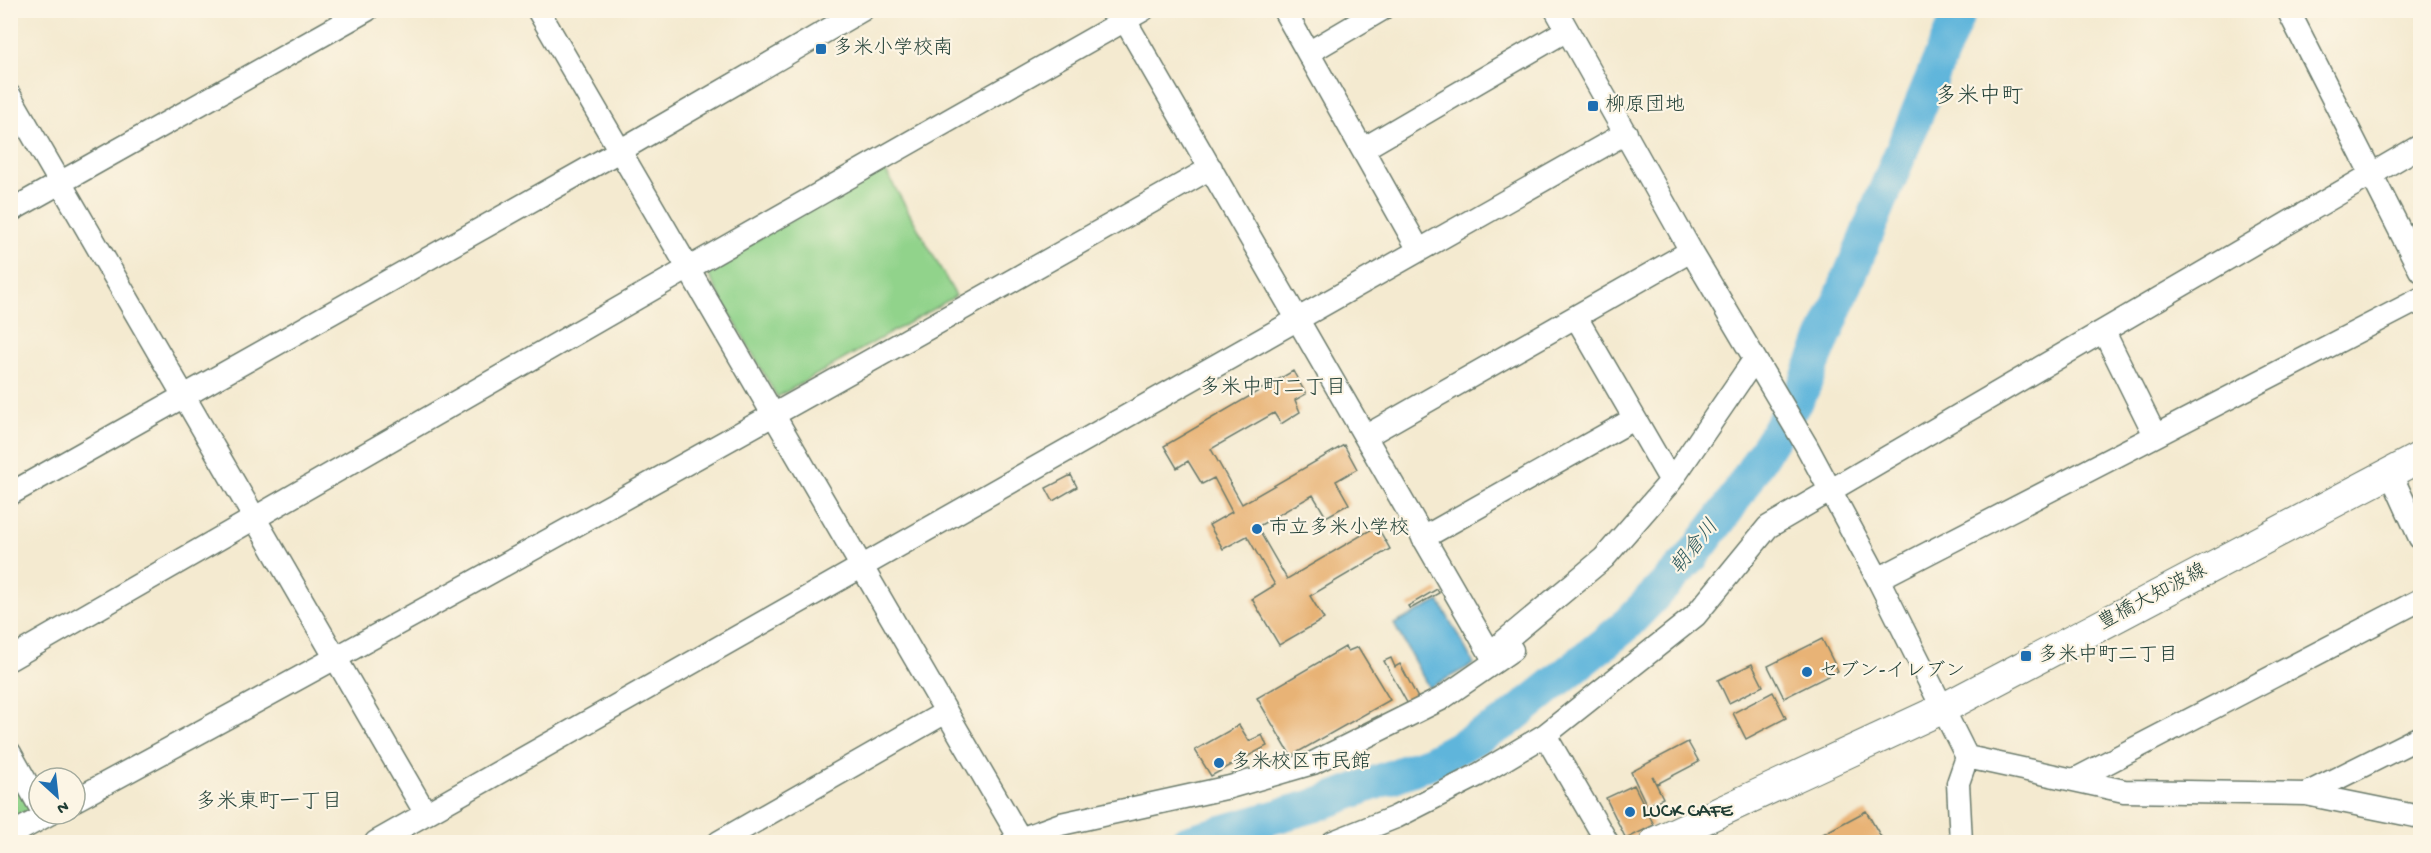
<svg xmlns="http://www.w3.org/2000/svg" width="2431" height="853" viewBox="0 0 2431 853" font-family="'Gochi Hand','Klee One',sans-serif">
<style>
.green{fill:#91d38b;stroke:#588860;stroke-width:1.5}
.water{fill:#5eb5db;stroke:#3e7988;stroke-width:1.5}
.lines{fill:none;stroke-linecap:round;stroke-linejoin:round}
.river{stroke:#5eb5db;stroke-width:34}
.building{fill:#e8b376}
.minor-casing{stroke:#6a7a6b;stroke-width:25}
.major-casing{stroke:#6a7a6b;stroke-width:32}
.minor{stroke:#fff;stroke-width:22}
.major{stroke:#fff;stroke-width:30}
.poi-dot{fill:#1f6fb2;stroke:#fcf5e5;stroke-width:2}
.labels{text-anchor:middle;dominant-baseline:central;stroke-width:4.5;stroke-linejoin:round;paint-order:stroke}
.poi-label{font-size:20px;fill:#1f3d34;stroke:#fcf5e5;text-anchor:start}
.street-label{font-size:20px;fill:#1f3d34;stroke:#fcf5e5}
.neighbourhood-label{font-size:21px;fill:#1f3d34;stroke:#fcf5e5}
.water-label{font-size:21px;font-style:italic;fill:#2f5b5e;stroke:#fcf5e5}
.quarter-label{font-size:22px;fill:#1f3d34;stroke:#fcf5e5}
</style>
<rect width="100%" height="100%" fill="#fcf5e5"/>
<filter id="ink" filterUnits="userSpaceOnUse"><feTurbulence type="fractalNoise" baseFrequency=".0167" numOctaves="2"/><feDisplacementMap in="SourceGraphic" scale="12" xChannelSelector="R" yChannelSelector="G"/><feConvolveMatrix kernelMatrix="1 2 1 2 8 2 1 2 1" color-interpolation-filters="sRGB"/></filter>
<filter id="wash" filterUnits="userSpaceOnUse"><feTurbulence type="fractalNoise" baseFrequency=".008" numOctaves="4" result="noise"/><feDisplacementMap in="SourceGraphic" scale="24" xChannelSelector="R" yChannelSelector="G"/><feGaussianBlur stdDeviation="1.35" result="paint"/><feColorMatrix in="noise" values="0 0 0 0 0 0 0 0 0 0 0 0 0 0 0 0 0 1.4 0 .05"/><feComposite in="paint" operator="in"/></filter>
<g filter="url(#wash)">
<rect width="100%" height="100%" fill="#f4ead0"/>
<!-- green -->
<path class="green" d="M 884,168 L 956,296 L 777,397 L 705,269 Z
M 10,773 L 33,810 L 10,822 Z"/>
<!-- water -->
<path class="water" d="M 1439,601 L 1474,664 L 1429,688 L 1394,624 Z"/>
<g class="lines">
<!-- river -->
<path class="river" d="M 1186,842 L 1313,806 L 1431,762 L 1506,722 L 1623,628 L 1691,558 L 1728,509 L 1801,393 L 1960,10"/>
</g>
<g id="blocks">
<!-- building -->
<path class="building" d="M 1293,371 L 1306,394 L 1295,400 L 1300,412 L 1281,424 L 1274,413 L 1211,449 L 1242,504 L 1344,445 L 1357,469 L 1336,481 L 1349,504 L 1326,517 L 1313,495 L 1257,527 L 1287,579 L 1377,526 L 1390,549 L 1310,596 L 1324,619 L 1279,645 L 1252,599 L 1275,585 L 1247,536 L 1223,549 L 1209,525 L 1232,512 L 1214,478 L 1202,484 L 1188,461 L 1177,468 L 1164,446 Z
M 1071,475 L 1077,487 L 1053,501 L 1046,488 Z
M 1437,589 L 1439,593 L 1410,609 L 1408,606 Z
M 1822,639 L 1838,671 L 1784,698 L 1768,666 Z
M 1345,647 L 1348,651 L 1358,647 L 1390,700 L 1291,756 L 1257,698 Z
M 1391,658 L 1395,667 L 1400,664 L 1420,702 L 1410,708 L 1384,661 Z
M 1752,664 L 1763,686 L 1729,703 L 1718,680 Z
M 1773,692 L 1786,718 L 1746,739 L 1733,713 Z
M 1380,715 L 1384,724 L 1363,735 L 1358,726 Z
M 1239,725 L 1249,741 L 1262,735 L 1267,746 L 1211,776 L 1195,750 Z
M 1688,742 L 1699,762 L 1657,784 L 1652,776 L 1663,798 L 1647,806 L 1631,772 Z
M 1634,785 L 1654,825 L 1626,839 L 1606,798 Z
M 1866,811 L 1884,842 L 1808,842 Z"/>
</g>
</g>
<g filter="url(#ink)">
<use href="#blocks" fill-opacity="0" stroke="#6a7a6b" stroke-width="1.5"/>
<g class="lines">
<defs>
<path id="minor" d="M 538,10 L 1022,842
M 1119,10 L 1490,653 L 1604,558 L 1671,481 L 1754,360
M 1284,10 L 1419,250
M 1556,10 L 1691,251 L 1806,445 L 1878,579 L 1967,757 L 2124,791 L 2306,794 L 2420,817
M 2288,10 L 2420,270
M 1308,53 L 1381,10
M 10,96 L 426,814
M 1363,149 L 1567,30
M 10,211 L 367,10
M 1576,317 L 1671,481
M 2104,332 L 2155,435
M 1366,436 L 1691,251
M 2390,472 L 2420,538
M 10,494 L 621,150 L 862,10
M 1423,538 L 1634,419
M 1878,579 L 2420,299
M 10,659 L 689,268 L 1143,10
M 1545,735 L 1607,842
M 10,753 L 39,805
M 2074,780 L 2420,600
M 2306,794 L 2420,737
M 75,800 C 456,594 834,382 1211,168
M 10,835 L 49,814
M 376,842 L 1626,133
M 719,842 L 946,712
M 1012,842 L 1061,824 L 1230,787 L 1313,763 L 1441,699 L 1512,650
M 1333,842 L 1396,817 L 1478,775 L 1545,735 L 1695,616 L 1768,527 L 2420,146
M 1961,842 L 1958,783 L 1967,757"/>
<path id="major" d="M 1655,842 L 1944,708 L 2420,457"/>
</defs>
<!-- minor casing -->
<use href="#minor" class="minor-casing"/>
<!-- major casing -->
<use href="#major" class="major-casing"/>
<!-- minor -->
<use href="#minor" class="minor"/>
<!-- major -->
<use href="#major" class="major"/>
</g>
</g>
<!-- markers -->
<g class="poi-dot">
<rect x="815" y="43" width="12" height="12" rx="3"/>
<rect x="1587" y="100" width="12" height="12" rx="3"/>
<circle cx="1257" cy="529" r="6"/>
<rect x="2020" y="650" width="12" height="12" rx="3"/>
<circle cx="1807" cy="672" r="6"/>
<circle cx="1219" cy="763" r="6"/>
<circle cx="1630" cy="812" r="6"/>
</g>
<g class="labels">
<!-- poi labels -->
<g class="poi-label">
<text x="833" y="49">多米小学校南</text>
<text x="1605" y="106">柳原団地</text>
<text x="1269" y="529">市立多米小学校</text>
<text x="2038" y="656">多米中町二丁目</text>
<text x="1819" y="672">セブン-イレブン</text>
<text x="1231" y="763">多米校区市民館</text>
<text x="1642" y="812">LUCK CAFE</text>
</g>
<!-- street labels -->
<g class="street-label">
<text transform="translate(2153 598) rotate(-28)">豊橋大知波線</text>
</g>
<!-- neighbourhood labels -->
<g class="neighbourhood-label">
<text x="1273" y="389">多米中町二丁目</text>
<text x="269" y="803">多米東町一丁目</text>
</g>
<!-- water labels -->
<g class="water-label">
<text transform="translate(1696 548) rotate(-51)">朝倉川</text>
</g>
<!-- quarter labels -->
<g class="quarter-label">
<text x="1979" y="98">多米中町</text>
</g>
</g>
<!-- margin -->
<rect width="2431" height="853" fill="none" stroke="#fcf5e5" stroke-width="36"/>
<!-- north arrow -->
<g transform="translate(57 796) rotate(153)"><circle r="28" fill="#fcf5e5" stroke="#a4ab9e" stroke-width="1.5"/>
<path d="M0-4.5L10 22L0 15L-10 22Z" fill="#1f6fb2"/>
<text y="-9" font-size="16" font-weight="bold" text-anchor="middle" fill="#1f3d34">N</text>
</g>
</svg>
